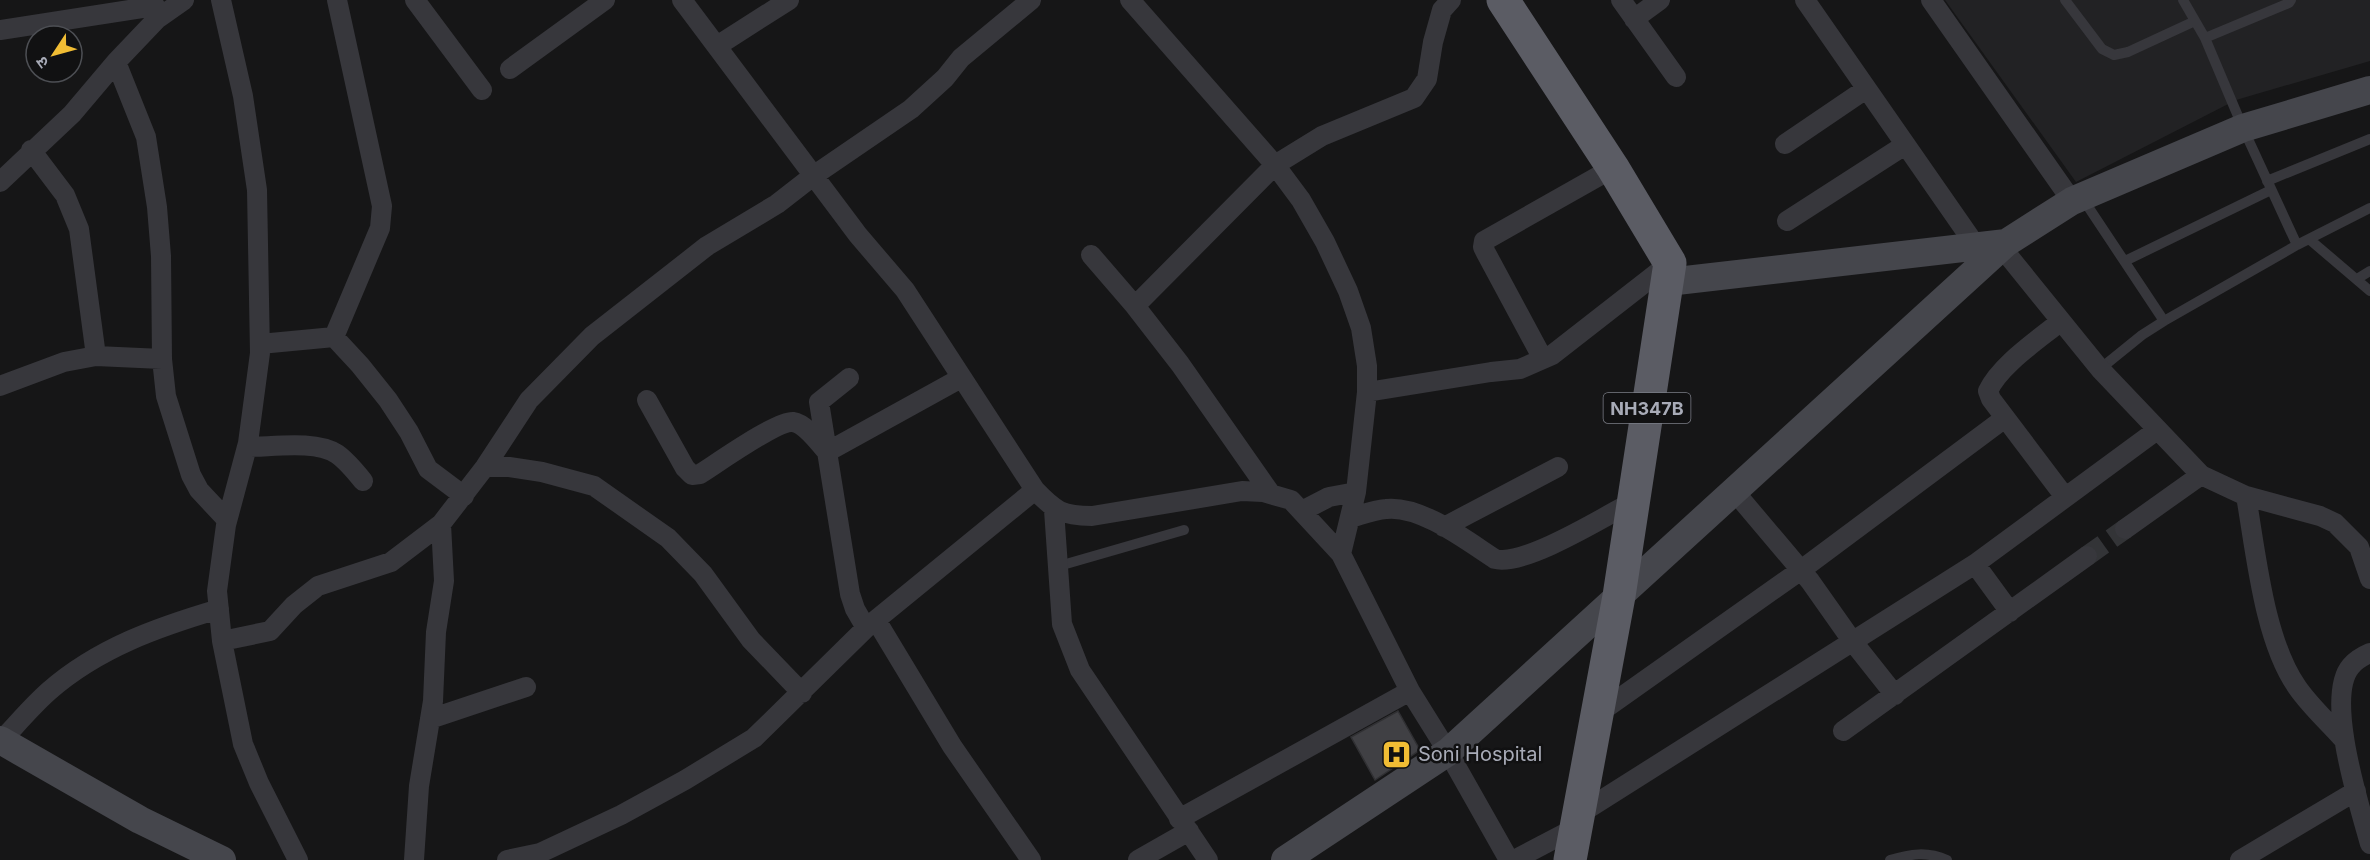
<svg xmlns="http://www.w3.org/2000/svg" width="2370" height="860" viewBox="0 0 2370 860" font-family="Inter,'Noto Sans Devanagari',sans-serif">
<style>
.built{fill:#222224}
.building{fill:#404044;stroke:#303033;stroke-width:1.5}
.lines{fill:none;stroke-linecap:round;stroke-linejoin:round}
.minor-tunnel{stroke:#333437;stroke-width:20;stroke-dasharray:20 10;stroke-linecap:butt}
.service{stroke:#37373c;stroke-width:10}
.minor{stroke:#37373c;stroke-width:20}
.secondary{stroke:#45464c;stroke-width:28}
.trunk{stroke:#5b5c64;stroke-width:33}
.labels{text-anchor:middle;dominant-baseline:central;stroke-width:5;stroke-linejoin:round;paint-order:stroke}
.shield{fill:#111112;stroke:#7b7d86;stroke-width:1.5}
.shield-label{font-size:18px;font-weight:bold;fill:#a8abb7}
.poi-label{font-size:20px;fill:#a8abb7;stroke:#111112;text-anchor:start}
</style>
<rect width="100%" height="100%" fill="#161617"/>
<!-- built -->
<path class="built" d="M 1945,0 L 2370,0 L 2370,61 L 2236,100 L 2076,182 Z"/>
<!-- building -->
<path class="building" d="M 1398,711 L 1420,750 L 1375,780 L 1351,737 Z"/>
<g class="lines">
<!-- minor-tunnel -->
<path class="minor-tunnel" d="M 2087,556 L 2125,529"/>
<!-- service -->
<path class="service" d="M 2065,0 L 2102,49 L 2114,55 L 2128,52 L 2195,21
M 2183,0 L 2205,38 L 2243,128 L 2297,245
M 2205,38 L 2289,3 L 2291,0
M 2267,181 L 2370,139
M 2083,199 L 2164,321
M 2309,239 L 2370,291
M 2125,261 L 2271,190
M 2357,279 L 2370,271
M 2100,369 L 2142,335 L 2164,321 L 2297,245 L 2370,208
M 1059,566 L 1184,530
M 1890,860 C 1910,854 1927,851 1947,860"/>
<!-- minor -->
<path class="minor" d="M 221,0 L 243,96 L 257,190 L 260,353 L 248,443 L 226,525 L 217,591 L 222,641 L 243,744 L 259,783 L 298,860
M 415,0 L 482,90
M 682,0 L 858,235 L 905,290 L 1035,490 C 1055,511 1062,516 1092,516 L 1242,491 L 1263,492 L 1291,500 L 1341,554 L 1410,691 L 1448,752 L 1509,860
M 1130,0 L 1275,165 L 1301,200 L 1325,242 L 1348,291 L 1361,328 L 1367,366 L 1367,392 L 1356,492 L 1341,554
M 1621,0 L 1676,77
M 1805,0 L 1976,246
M 1931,0 L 2072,201
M 1634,19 L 1660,0
M 0,30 L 155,6
M 717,46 L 789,0
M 116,62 L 146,137 L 157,207 L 161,256 L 162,359 L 166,396 L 191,475 L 199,490 L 227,520
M 510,69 L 605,0
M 1785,144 L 1866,89
M 31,150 L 65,195 L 79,229 L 96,356
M 0,182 L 72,114 L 116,62 L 157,19 L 184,0
M 1787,221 L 1905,145
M 2002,248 L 2100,369 L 2201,475 L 2246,496 L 2320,516 L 2335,523 L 2359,547 L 2370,579
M 1091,255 L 1135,306 L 1180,364 L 1271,494
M 1135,306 L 1275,165 L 1322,136 L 1414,98 L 1427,79 L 1433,42 L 1442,10 L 1451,0
M 2061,321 C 2038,340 2000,365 1988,391 L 1991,399 L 2065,497
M 334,337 L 360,365 L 388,400 L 409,432 L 428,469 L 464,496
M 260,344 L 334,337 L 380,228 L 382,206 L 337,0
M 1543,359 L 1486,253 L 1483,247 L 1484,241 L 1613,168
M 849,378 L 819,402 L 850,594 L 855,609 L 866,628
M 0,386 L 64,362 L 96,356 L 162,359
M 1367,392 L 1491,372 L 1520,369 L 1552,355 L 1670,263
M 647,400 L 685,468 L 692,475 L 700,474 C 716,464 778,420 793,422 C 806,424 818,442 827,452 L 961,378
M 247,447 C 273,447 315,440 337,454 C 347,461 355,471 363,481
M 485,467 L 509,467 L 542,472 L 594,486 L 668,538 L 703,574 L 751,640 L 802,693
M 1734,491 L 1810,581 L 1853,642 L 1895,695
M 2246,496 C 2256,553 2264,640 2297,687 C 2310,706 2328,722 2343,739
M 1054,510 L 1062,624 L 1080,670 L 1208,860
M 1302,511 L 1329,497 L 1356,492
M 1350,518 C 1361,515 1374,510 1386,509 C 1421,505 1467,541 1495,559 C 1523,567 1604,517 1632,502
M 1444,527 L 1558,467
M 2125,529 L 2201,475
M 1975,564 L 2010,612
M 876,620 L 952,746 L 1031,860
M 222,641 L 270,631 L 294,605 L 318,586 L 391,562 L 441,524 L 485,467 L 529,400 L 592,336 L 707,246 L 777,204 L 813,176 L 911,109 L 945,78 L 961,58 L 1031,0
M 2370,653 C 2363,656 2356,660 2351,666 C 2324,697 2360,807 2370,844
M 1596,715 L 1801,570 L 2005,418
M 430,719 L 526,687
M 1843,731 L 2087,556
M 1,741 C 17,724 32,706 49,691 C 98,648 158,627 219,609
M 1578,815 L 1975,564 L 2157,430
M 1179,819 L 1410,691
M 414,860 L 419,786 L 433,701 L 436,632 L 444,581 L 441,524
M 507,860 L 540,853 L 621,815 L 685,780 L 754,738 L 866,628 L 1035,490
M 1138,860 L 1189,831
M 1514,860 L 1575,828
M 2240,860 L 2356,791"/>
<!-- secondary -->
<path class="secondary" d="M 1668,282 L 2006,243
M 0,740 L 140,820 L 222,860
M 1285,860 L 1448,752 L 2006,243 L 2072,201 L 2243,128 L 2370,90"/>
<!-- trunk -->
<path class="trunk" d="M 1503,0 L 1613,168 L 1670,263 L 1619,596 L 1570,860"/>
</g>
<!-- icons -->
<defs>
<symbol id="hospital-square" viewBox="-11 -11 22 22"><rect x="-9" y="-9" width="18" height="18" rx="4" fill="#f1bd34" stroke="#111112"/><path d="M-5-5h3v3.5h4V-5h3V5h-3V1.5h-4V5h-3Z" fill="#111"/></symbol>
</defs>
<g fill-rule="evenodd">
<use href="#hospital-square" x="1380" y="738" width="33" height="33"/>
</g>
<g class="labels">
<!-- shield labels -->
<rect class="shield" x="1603.5" y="393" width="87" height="30" rx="4.5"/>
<g class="shield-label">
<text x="1647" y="408">NH347B</text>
</g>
<!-- poi labels -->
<g class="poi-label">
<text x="1418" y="754">Soni Hospital</text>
</g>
</g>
<!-- north arrow -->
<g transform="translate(54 54) rotate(234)"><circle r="28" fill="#111112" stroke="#4d4f54" stroke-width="1.5"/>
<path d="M0-4.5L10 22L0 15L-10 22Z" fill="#f1bd34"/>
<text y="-9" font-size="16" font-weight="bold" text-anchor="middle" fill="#a8abb7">उ</text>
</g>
</svg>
